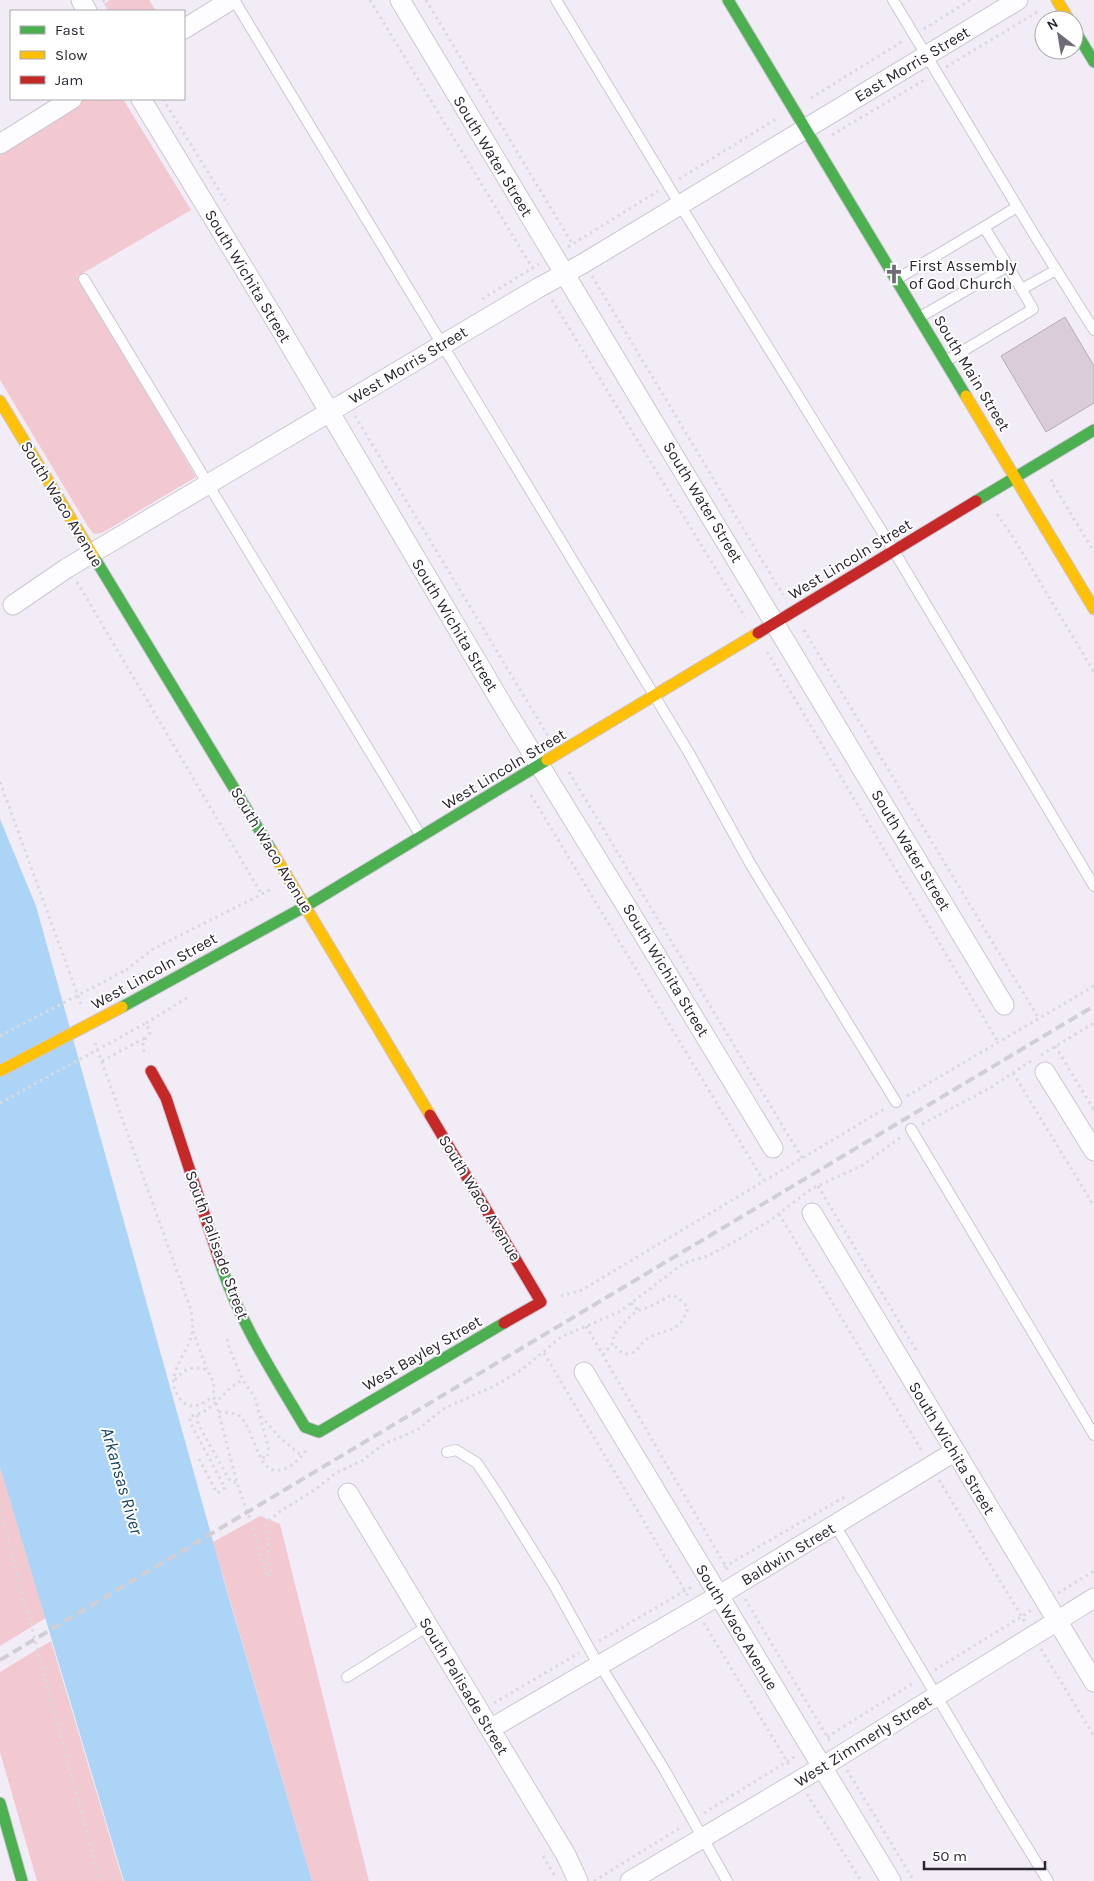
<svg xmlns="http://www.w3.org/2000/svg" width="1094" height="1881" viewBox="0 0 1094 1881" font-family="Karla,sans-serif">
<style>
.green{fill:#f2c8d1}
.water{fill:#abd4f6}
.building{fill:#daccd8;stroke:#b4acb5}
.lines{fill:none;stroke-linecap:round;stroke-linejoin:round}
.lane-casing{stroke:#cdc7d3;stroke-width:12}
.street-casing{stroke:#cdc7d3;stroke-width:21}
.fast-casing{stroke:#cdc7d3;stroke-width:13}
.slow-casing{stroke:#cdc7d3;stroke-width:13}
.jam-casing{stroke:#cdc7d3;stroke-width:13}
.path{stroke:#dbd9de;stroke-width:3;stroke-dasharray:2.5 4;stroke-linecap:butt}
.lane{stroke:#fdfcfe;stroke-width:10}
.street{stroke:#fdfcfe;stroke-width:19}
.fast{stroke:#4caf50;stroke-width:11}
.slow{stroke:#ffc107;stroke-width:11}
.jam{stroke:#c62828;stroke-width:11}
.rail{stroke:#d1cfd3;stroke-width:4;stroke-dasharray:10 5;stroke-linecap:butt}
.slow-bridge-casing{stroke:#cdc7d3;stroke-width:13;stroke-linecap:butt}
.path-bridge{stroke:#dbd9de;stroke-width:3;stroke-dasharray:2.5 4;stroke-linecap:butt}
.slow-bridge{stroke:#ffc107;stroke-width:11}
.labels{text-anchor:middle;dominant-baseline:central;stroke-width:4;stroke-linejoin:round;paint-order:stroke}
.street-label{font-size:16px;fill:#2c2632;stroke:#fff}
.poi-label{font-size:16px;fill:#2c2632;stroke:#fff;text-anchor:start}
.water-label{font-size:18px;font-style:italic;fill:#164562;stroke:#fff}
</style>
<rect width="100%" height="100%" fill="#f2ecf7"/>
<!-- green -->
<path class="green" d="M 110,0 L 149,0 L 156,11 L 109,11 L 104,4 Z
M 85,99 L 123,99 L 191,210 L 78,276 L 196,477 L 102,533 L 94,534 L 89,528 L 0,380 L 0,153 Z
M 0,1467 L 46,1618 L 0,1646 Z
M 260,1516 L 280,1524 L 369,1881 L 312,1881 L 213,1542 Z
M 51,1641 L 123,1881 L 37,1881 L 0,1752 L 0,1672 Z"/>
<!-- water -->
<path class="water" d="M 0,819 L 36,906 L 226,1588 L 312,1881 L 124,1881 L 0,1467 Z"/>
<!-- building -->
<path class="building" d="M 1065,317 L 1094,366 L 1094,403 L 1046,432 L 1001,356 Z"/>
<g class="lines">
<defs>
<path id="lane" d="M 234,0 L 689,753 L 751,865 L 896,1102
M 556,0 L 680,205 L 894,551 L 1094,886
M 893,0 L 1035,236 L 1094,330
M 984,227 L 1017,207
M 84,279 L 421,836
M 897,279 L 984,227 L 1008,266
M 1022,289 L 1056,270
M 920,317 L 1008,266 L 1033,309 L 946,361
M 911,1129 L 1094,1435
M 447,1452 L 456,1450 L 477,1463 L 497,1493 L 554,1585 L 599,1666
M 835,1525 L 1003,1808 L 1048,1881
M 600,1665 L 664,1769 L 727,1881
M 347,1677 L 428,1626"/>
<path id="street" d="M 81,0 L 87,11
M 400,0 L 1004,1005
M 184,29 L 231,0
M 141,99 L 277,323 L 502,704 L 625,904 L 773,1148
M 0,144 L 72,99
M 13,605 L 67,568 L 538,288 L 584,263 L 1018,0
M 1045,1072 L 1094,1151
M 812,1213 L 1094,1682
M 584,1372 L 891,1881
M 348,1493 L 566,1855 L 578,1881
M 490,1729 L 718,1596 L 954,1452
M 630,1881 L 822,1767 L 1094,1598"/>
<path id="fast" d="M 728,0 L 966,396
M 1074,29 L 1094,62
M 976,501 L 1094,430
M 94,557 L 272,851
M 122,1007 L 306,906 L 547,760
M 220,1262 C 239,1321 273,1373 305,1427 L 319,1432 L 504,1323
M 0,1803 L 22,1881"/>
<path id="slow" d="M 1057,0 L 1069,20
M 966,396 L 1094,609
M 0,401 L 94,557
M 547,760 L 758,633
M 272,851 L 430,1115"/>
<path id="jam" d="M 758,633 L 976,501
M 151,1071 L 166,1098 L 220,1262
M 430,1115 L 541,1302 L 504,1323"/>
</defs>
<!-- lane casing -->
<use href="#lane" class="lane-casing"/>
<!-- street casing -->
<use href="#street" class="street-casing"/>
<!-- fast casing -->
<use href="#fast" class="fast-casing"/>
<!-- slow casing -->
<use href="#slow" class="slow-casing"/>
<!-- jam casing -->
<use href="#jam" class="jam-casing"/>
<!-- path -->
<path class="path" d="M 103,0 L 110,11
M 370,0 L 533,269
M 426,0 L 573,245
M 924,29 L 970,0
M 946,67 L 1039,11
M 811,98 L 903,41
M 163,99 L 228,205
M 832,135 L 926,79
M 679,179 L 776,119
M 568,247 L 658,191
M 592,276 L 783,595
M 482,299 L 539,264
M 552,300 L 745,617
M 355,416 L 548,736
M 1053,480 L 1051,481 L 1094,552
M 997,514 L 1011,534 L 1094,672
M 77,582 L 261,893
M 804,630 L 1039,1019
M 767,652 L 998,1042
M 569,772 L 802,1158
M 0,782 L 81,1004
M 531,795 L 763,1180
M 126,970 L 153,949 L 272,889
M 146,1023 L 187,998
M 95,1043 L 191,1310 C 192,1319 194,1328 191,1337 C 187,1354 165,1375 177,1394 C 179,1397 181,1402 184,1403 C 194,1410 204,1403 212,1397 L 215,1399 L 237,1483 L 257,1539 L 266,1576 L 272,1573 L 268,1557 L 269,1547 L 266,1528 L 269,1520 L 279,1512 L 313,1491 L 336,1473 L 363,1460 L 384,1444 L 417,1430 L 445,1408 L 494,1386 L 520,1371 L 561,1337 L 619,1312 L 684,1263 L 708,1256 L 739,1239 L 771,1220 L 811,1189 L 863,1165 L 902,1136
M 1055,1046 L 1094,1110
M 144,1052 C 141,1044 145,1038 150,1033 L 146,1022
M 1041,1055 L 1094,1023
M 102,1061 L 145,1038
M 1013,1073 L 1094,1206
M 907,1096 L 1094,986
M 922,1124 L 990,1088 L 1031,1061
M 818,1186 L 916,1350
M 779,1214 L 923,1453
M 561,1296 L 582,1290 L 886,1108
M 631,1303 L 638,1310
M 586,1326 L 729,1572
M 193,1331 L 207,1369
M 227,1339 L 230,1350 L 243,1380 L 255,1398 L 269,1450 L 267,1458 L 261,1457
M 544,1353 L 688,1596
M 603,1355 L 613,1343 L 614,1335 C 621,1327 630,1314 640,1310 C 643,1308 648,1308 651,1306 C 669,1299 670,1286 688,1308 C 680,1333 669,1328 650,1337 C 641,1341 639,1352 629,1354 C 621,1355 617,1348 613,1343
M 175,1380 C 183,1369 194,1365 207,1370 C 213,1380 216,1386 212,1397
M 219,1412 C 225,1413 232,1412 238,1415 C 256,1427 256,1480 284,1469 C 294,1466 301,1457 307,1449
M 197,1415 L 198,1424 L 230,1481 L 237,1483
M 261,1416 L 280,1438 L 302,1456
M 199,1459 L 217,1493 L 225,1488 L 190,1422 L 190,1416 C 216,1412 221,1390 243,1380
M 939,1480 L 1025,1622
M 0,1510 L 100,1881
M 724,1567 L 846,1496
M 1058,1593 L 1094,1571
M 745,1599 L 831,1743
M 704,1623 L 791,1768
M 599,1641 L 693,1586
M 1041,1649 L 1094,1736
M 935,1670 L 1032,1610
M 494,1703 L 579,1653
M 827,1737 L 915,1682
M 847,1770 L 914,1881
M 807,1794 L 861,1881
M 704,1813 L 796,1756
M 543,1856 L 556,1878
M 594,1881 L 683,1826"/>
<!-- lane -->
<use href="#lane" class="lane"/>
<!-- street -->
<use href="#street" class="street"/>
<!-- fast -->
<use href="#fast" class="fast"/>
<!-- slow -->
<use href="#slow" class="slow"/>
<!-- jam -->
<use href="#jam" class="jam"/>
<!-- rail -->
<path class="rail" d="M 0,1660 L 1094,1006"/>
<defs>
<path id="slow-bridge" d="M 0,1071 L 122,1007"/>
</defs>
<!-- slow-bridge casing -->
<use href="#slow-bridge" class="slow-bridge-casing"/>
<!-- path-bridge -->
<path class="path-bridge" d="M 0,1036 L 126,970
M 0,1103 L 146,1023"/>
<!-- slow-bridge -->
<use href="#slow-bridge" class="slow-bridge"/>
</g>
<!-- icons -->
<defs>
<symbol id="church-bare" viewBox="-9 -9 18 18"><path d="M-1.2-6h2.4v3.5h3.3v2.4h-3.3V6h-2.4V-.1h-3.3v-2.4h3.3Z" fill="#716b77" stroke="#fff" stroke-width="2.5" paint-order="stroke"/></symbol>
</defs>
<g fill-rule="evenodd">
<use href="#church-bare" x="880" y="260" width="28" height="28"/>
</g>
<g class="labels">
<!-- street labels -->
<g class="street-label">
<text transform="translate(912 64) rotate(-31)">East Morris Street</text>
<text transform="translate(493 156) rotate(59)">South Water Street</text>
<text transform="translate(248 276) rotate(59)">South Wichita Street</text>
<text transform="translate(408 365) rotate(-31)">West Morris Street</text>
<text transform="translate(972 373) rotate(59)">South Main Street</text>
<text transform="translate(703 502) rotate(59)">South Water Street</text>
<text transform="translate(62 504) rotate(59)">South Waco Avenue</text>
<text transform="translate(850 559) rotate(-31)">West Lincoln Street</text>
<text transform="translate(455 625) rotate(59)">South Wichita Street</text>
<text transform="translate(504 769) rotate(-31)">West Lincoln Street</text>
<text transform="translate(272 850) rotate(59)">South Waco Avenue</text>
<text transform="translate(911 850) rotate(59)">South Water Street</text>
<text transform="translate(666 970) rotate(59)">South Wichita Street</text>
<text transform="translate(154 971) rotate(-29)">West Lincoln Street</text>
<text transform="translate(480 1198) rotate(59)">South Waco Avenue</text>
<text transform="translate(217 1245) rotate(70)">South Palisade Street</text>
<text transform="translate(422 1353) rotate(-30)">West Bayley Street</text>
<text transform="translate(952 1448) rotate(59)">South Wichita Street</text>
<text transform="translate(788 1554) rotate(-31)">Baldwin Street</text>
<text transform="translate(737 1627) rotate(59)">South Waco Avenue</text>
<text transform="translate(464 1686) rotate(59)">South Palisade Street</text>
<text transform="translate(863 1741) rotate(-32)">West Zimmerly Street</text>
</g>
<!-- poi labels -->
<g class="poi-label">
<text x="909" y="265">First Assembly<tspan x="909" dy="18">of God Church</tspan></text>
</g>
<!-- water labels -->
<g class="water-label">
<text transform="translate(122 1481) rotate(74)">Arkansas River</text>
</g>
</g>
<!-- legend -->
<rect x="10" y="10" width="175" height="90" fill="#ffffff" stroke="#aba8ad"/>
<rect x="20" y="26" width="25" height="8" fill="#4caf50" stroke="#aba8ad"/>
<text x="55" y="35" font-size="15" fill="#2c2632">Fast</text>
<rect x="20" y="51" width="25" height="8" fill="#ffc107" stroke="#aba8ad"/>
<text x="55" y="60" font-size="15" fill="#2c2632">Slow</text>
<rect x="20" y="76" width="25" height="8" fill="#c62828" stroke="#aba8ad"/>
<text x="55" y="85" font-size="15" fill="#2c2632">Jam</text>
<!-- north arrow -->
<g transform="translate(1059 35) rotate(329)"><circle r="24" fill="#ffffff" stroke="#aba8ad"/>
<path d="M0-4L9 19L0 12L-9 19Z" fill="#716b77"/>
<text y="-8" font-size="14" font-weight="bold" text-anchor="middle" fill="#2c2632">N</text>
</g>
<!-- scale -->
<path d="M924 1861v8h121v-8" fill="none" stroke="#2c2632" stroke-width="2.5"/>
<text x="932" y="1861" font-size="15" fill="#2c2632" stroke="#ffffff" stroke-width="4" paint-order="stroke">50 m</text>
</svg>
